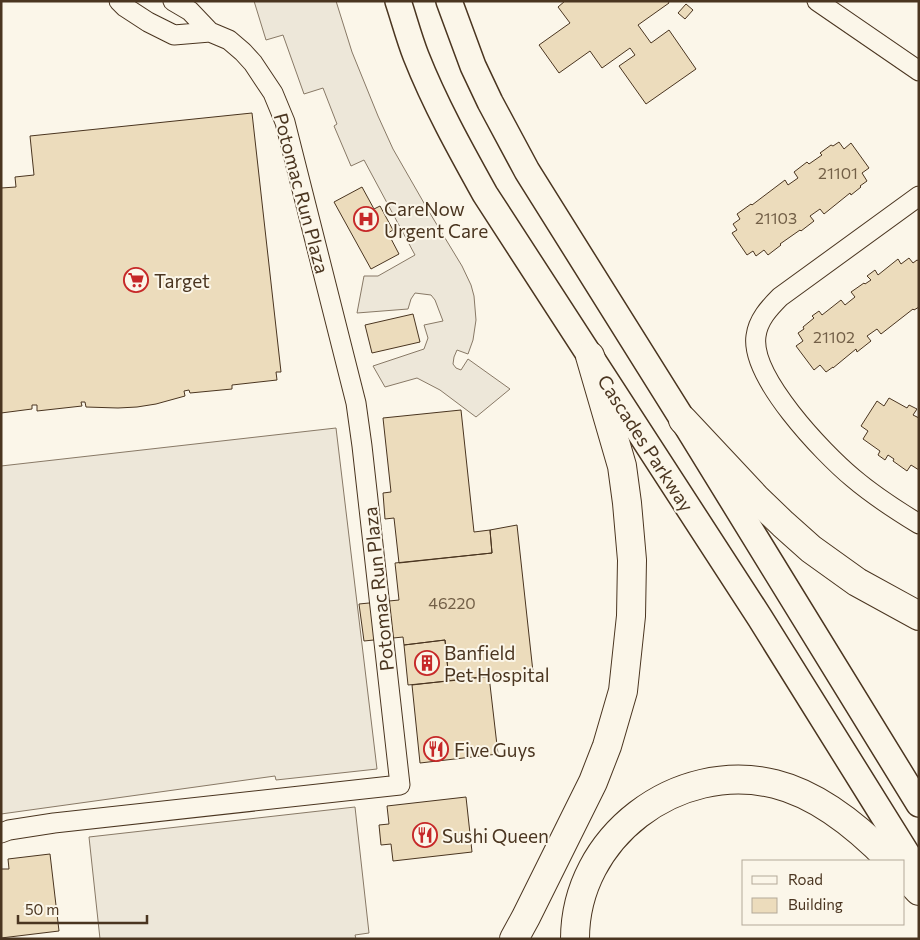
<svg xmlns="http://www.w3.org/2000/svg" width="920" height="940" viewBox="0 0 920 940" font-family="Commissioner,sans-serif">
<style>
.parking{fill:#ede7d9;stroke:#887966}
.building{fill:#ecdcbc;stroke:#4a3520}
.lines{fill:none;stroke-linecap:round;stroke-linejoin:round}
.minor-casing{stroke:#4a3520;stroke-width:21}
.major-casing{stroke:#4a3520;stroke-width:28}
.highway-casing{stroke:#4a3520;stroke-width:30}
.minor{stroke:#fbf6e9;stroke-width:19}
.major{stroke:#fbf6e9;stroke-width:25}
.highway{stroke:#fbf6e9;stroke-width:28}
.labels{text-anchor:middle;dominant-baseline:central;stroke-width:4;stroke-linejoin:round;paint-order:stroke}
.number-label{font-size:16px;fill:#725f47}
.street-label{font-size:19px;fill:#4a3520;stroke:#fbf6e9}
.poi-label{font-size:19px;fill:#4a3520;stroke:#fbf6e9;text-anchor:start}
</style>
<rect width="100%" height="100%" fill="#fbf6e9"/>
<!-- parking -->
<path class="parking" d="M 254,1 L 336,1 L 352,52 L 378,116 L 393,149 L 428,210 L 462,266 L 471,285 L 474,296 L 476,320 L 473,340 L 468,354 L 457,350 L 454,357 L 453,364 L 456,368 L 461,370 L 468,359 L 510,389 L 476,417 L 440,390 L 417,378 L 385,387 L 373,366 L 424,349 L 428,338 L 424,325 L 443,321 L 435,300 L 431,295 L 415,293 L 411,299 L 408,309 L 357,313 L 364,276 L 378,276 L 415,255 L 364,160 L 351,166 L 334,126 L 337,124 L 323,88 L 304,94 L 283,35 L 266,40 Z
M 336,428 L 377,769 L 276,780 L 275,776 L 1,814 L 1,466 Z
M 355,807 L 369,933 L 355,935 L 356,939 L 100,939 L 89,837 Z"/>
<!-- building -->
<path class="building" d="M 565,1 L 668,1 L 669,3 L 638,25 L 651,43 L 669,30 L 696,69 L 646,104 L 619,66 L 635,55 L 630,48 L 602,68 L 590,51 L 559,73 L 539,45 L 570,23 L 558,7 Z
M 686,4 L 693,10 L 685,19 L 678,13 Z
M 252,113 L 281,372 L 276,372 L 277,380 L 232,385 L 232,389 L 190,393 L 189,390 L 184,391 L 185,396 L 156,404 L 137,407 L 118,408 L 86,407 L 85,402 L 81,402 L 82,406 L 37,411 L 37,405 L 32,405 L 32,409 L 1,413 L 1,188 L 16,187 L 15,177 L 34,175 L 30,136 Z
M 839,142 L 844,149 L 851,143 L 869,168 L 862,173 L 867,181 L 860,186 L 861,187 L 851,195 L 850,193 L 824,214 L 820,209 L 810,216 L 814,221 L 801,231 L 800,230 L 780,244 L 781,245 L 768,255 L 764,250 L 756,256 L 753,251 L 747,255 L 732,233 L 737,230 L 733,224 L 740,219 L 737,214 L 751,204 L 752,205 L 785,180 L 788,185 L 798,178 L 794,172 L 807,162 L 809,164 L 822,155 L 820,153 L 831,145 L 833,146 Z
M 362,187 L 374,209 L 380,206 L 393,230 L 388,233 L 399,254 L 371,269 L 334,202 Z
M 909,258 L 913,263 L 917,260 L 919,261 L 919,307 L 914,310 L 913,309 L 881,334 L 877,329 L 867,336 L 871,341 L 857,352 L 856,349 L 833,368 L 833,367 L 826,372 L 820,365 L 814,370 L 796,346 L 803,341 L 798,333 L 804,329 L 803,327 L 814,318 L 812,316 L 819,311 L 822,315 L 841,300 L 845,305 L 855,297 L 851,292 L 864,283 L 865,284 L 871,280 L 867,276 L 875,270 L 878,275 L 898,259 L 901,264 Z
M 413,314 L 420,342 L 372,353 L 365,325 Z
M 889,398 L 907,408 L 909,405 L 917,409 L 913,415 L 919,418 L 919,470 L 911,465 L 907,471 L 893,461 L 894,459 L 888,455 L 885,460 L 878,455 L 880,451 L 863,439 L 868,431 L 861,426 L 877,401 L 884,406 Z
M 461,410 L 474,532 L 490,530 L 492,553 L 399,563 L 394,518 L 385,519 L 383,493 L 391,492 L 383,418 Z
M 517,525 L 533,672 L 449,681 L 445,640 L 404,645 L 403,637 L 364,641 L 359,604 L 399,600 L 395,563 L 492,553 L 490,530 Z
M 445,640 L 449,681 L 408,685 L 404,645 Z
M 489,676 L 498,754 L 420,763 L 412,685 Z
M 466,797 L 472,852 L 393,861 L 391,844 L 381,845 L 379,825 L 389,824 L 387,806 Z
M 50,854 L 59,931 L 1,938 L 1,869 L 9,869 L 8,859 Z"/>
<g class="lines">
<defs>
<path id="minor" d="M 119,1 L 125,7 L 148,22 L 174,35 L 210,32
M 817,1 L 919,71
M 919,196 L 780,297 C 769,308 758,320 756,336 C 750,377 823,453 853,478 C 873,495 896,510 919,524
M 1,833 L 9,830 L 54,823 L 400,785 L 362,446 L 356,403 L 285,122 L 273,93 L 253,63 L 243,52 L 229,40 L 210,32 L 190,11 L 173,1"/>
<path id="major" d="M 398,1 C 404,19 409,38 416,56 C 435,104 460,149 485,194 L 760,618 L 919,873
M 449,1 L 473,66 L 490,102 L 527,171 L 683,420 L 919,804"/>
<path id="highway" d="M 683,420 L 756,498 L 783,524 L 811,549 L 857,582 L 919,616
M 904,875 L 919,891
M 514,939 L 526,917 L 593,782 L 607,746 L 623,691 L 631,616 L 632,560 L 627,503 L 622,466 L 590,356
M 575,939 C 575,837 677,760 775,784 C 819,795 860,829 891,861"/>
</defs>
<!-- minor casing -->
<use href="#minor" class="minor-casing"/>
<!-- major casing -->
<use href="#major" class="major-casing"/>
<!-- highway casing -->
<use href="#highway" class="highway-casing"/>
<!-- minor -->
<use href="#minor" class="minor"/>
<!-- major -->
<use href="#major" class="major"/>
<!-- highway -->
<use href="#highway" class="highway"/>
</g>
<!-- icons -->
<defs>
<symbol id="hospital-ring" viewBox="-11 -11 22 22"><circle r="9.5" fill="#fbf6e9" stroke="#c62828" stroke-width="1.5"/><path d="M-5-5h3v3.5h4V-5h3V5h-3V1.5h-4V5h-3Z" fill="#c62828"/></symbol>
<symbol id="supermarket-ring" viewBox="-11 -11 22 22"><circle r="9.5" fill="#fbf6e9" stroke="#c62828" stroke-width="1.5"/><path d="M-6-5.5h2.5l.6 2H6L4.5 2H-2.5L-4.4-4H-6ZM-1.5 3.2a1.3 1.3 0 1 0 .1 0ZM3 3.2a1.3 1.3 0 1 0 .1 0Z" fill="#c62828"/></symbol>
<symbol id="building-ring" viewBox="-11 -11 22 22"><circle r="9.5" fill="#fbf6e9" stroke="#c62828" stroke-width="1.5"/><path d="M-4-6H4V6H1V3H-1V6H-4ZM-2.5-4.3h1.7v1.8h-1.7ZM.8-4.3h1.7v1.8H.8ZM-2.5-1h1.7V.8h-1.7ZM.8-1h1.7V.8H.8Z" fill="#c62828"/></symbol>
<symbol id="restaurant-ring" viewBox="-11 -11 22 22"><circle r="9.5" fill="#fbf6e9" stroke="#c62828" stroke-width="1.5"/><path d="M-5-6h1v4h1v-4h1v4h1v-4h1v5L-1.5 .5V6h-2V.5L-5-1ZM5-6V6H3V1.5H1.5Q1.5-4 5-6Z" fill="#c62828"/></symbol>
</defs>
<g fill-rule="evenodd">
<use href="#hospital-ring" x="352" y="205" width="28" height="28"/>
<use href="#supermarket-ring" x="122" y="266" width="28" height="28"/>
<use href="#building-ring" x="413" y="649" width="28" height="28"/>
<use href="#restaurant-ring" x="422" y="735" width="28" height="28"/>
<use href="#restaurant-ring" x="411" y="821" width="28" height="28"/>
</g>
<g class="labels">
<!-- number labels -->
<g class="number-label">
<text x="838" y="172">21101</text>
<text x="776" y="217">21103</text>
<text x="834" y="336">21102</text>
<text x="452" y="602">46220</text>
</g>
<!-- street labels -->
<g class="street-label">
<text transform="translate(302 193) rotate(75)">Potomac Run Plaza</text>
<text transform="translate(646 443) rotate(57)">Cascades Parkway</text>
<text transform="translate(378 589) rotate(-96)">Potomac Run Plaza</text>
</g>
<!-- poi labels -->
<g class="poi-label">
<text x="384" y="208">CareNow<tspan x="384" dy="22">Urgent Care</tspan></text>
<text x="154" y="280">Target</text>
<text x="444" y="652">Banfield<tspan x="444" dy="22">Pet Hospital</tspan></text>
<text x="454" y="749">Five Guys</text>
<text x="442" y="835">Sushi Queen</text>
</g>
</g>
<!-- border -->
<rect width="920" height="940" fill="none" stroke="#4a3520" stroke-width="5"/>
<!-- legend -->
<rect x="742" y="860" width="162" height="65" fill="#fbf6e9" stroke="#b4a999"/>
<rect x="752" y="876" width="25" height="8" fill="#fbf6e9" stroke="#b4a999"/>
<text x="788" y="885" font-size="15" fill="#4a3520">Road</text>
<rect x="752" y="898" width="25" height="15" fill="#ecdcbc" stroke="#b4a999"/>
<text x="788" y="910" font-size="15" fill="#4a3520">Building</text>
<!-- scale -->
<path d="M18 915v8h129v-8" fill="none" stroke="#4a3520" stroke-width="2.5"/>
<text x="25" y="915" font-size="15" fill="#4a3520" stroke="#fbf6e9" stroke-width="4" paint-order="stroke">50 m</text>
</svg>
